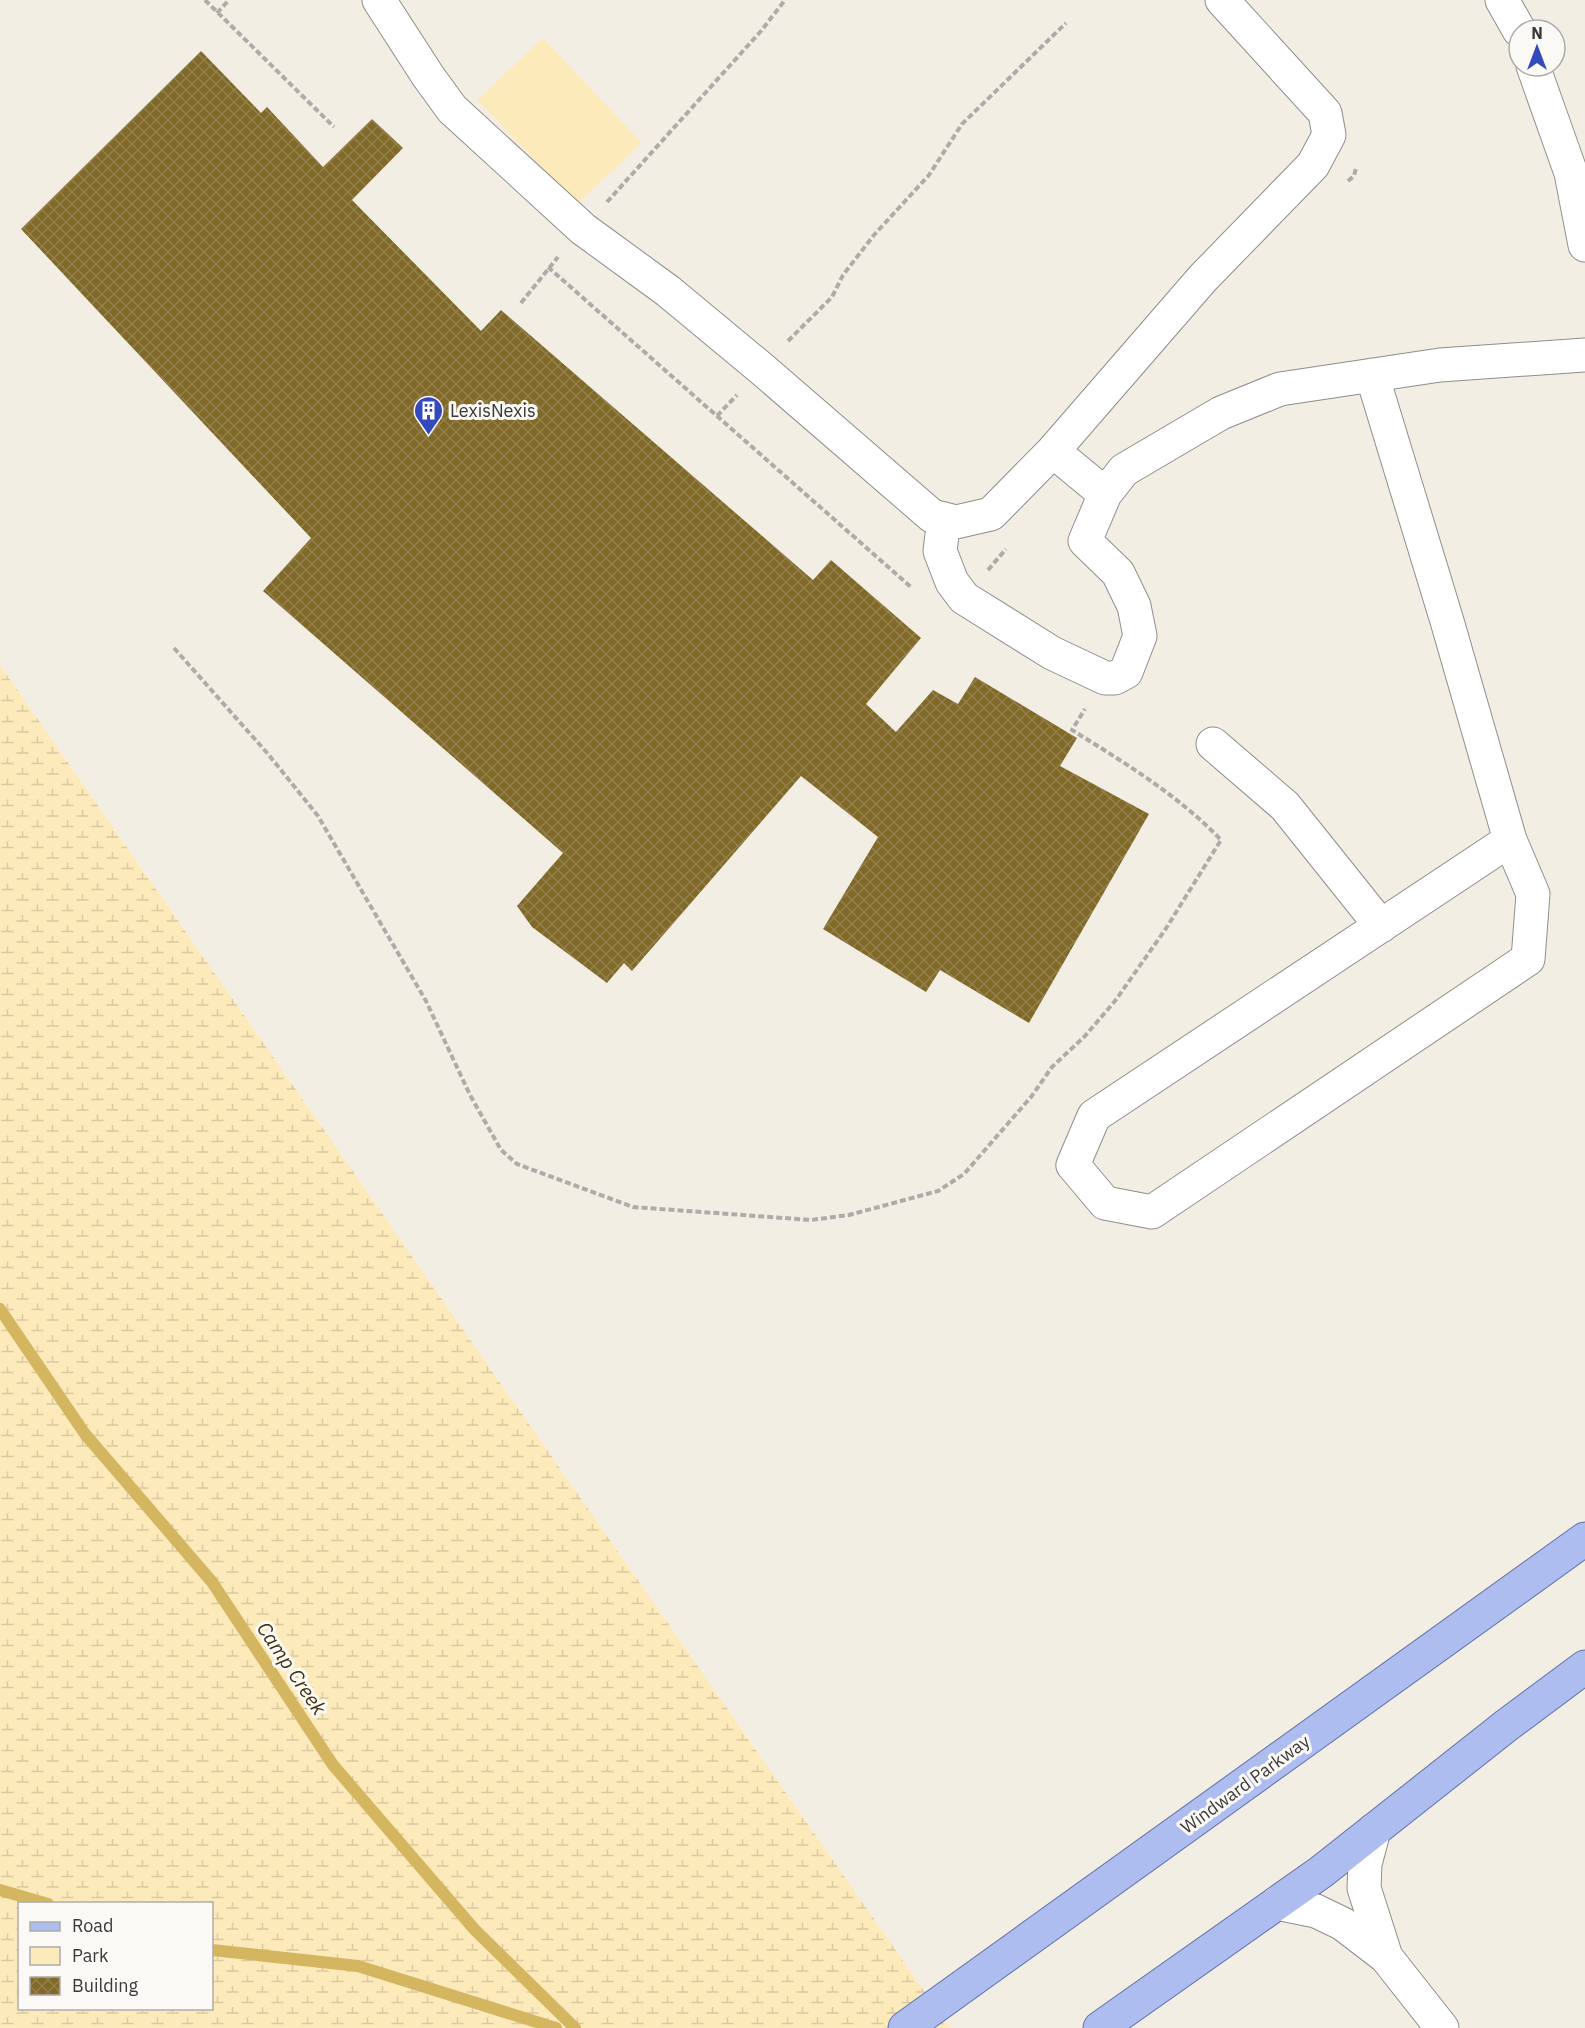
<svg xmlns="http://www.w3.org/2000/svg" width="1585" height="2028" viewBox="0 0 1585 2028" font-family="'IBM Plex Sans',sans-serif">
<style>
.built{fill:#f2eee4;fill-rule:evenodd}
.green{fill:#fdeaba}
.wetland{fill:url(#wetland-marsh);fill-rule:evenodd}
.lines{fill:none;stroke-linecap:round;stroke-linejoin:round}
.stream{stroke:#d4b560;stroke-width:12}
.building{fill:url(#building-cross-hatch)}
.minor-casing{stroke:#8f8e8c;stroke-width:35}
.major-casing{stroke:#6272a9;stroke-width:35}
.path{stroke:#adaca9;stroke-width:4;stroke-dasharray:6 3;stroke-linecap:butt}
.minor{stroke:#fff;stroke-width:33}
.major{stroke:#adbdf0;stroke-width:33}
.labels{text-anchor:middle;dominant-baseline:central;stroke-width:6;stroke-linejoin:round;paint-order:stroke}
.poi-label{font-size:18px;fill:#3a3938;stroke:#fbf9f6;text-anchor:start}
.street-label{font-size:18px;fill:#3a3938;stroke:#fbf9f6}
.water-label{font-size:20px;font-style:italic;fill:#42340f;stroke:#fbf9f6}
</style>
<defs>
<pattern id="wetland-marsh" width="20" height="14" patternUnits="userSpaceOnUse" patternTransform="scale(1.5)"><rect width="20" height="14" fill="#fdeaba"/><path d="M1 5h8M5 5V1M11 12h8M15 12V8" fill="none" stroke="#dac9a1"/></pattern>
<pattern id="building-cross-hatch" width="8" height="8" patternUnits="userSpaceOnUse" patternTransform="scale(1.5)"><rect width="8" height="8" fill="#816928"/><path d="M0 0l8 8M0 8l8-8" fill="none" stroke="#92804f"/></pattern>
</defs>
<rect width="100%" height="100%" fill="#fbf9f6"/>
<!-- built -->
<path class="built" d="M 0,0 L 1585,0 L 1585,2028 L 950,2028 L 0,665 ZM 1519,30 L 1555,30 L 1555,66 L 1519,66 Z"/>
<!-- green -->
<path class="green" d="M 543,38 L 642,143 L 577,204 L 477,100 Z"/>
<!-- wetland -->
<path class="wetland" d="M 0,665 L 62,754 L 950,2028 L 0,2028 ZM 20,1904 L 212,1904 L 212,2008 L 20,2008 Z"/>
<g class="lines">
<!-- stream -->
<path class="stream" d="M 0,1309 L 85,1434 L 212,1582 L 333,1765 L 475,1930 L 575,2028
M 0,1890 L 48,1904
M 212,1950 L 358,1966 L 556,2028"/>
</g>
<!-- building -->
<path class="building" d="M 201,51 L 261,113 L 267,107 L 323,167 L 372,119 L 403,148 L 352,200 L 481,331 L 501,310 L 813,580 L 831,560 L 921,638 L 866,704 L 896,732 L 933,690 L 958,704 L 975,677 L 1077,738 L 1060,766 L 1149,814 L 1029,1023 L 940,970 L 926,992 L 823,929 L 878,837 L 801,776 L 632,971 L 624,963 L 607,983 L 532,927 L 517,906 L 563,853 L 263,591 L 311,538 L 21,229 Z"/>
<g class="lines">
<defs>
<path id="minor" d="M 379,0 L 428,76 L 452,109 L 583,229 L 668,291 L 762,369 L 932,516 L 956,522 L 991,514 L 1053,451 L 1203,278 L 1313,165 L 1329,135 L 1325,113 L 1222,0
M 1502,0 L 1519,30
M 1533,66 L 1571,173 L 1585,245
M 1372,375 L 1447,621 L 1510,840 L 1533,894 L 1528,959 L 1152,1212 L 1105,1203 L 1073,1165 L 1094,1116 L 1510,840
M 1105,494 L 1124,470 L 1221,413 L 1280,389 L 1440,365 L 1585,355
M 944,519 L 940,551 L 952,582 L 964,598 L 1052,653 L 1105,678 L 1115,678 L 1126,672 L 1140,636 L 1134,606 L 1118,573 L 1085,541 L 1105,494 L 1053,451
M 1213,744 L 1285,806 L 1381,926
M 1374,1830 L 1365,1864 L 1364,1888 L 1386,1957
M 1277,1903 L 1316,1911 L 1343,1924 L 1386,1957 L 1442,2028"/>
<path id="major" d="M 905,2028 L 1585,1539
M 1100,2028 L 1321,1872 L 1507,1725 L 1585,1667"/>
</defs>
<!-- minor casing -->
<use href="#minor" class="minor-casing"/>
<!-- major casing -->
<use href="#major" class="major-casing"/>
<!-- path -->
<path class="path" d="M 205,0 L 334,127
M 217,13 L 229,0
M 1348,181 L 1354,176 L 1356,168
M 607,202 L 761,31 L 785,0
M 548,267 L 912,588
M 521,303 L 558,257
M 788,341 L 832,297 L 843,275 L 874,235 L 929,175 L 962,124 L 1066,23
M 717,416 L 737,395
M 988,570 L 1006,549
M 174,648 L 268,754 L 318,816 L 426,1001 L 470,1095 L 501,1150 L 517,1164 L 633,1207 L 811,1220 L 849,1215 L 938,1191 L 964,1174 L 1031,1097 L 1052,1067 L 1085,1036 L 1115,1001 L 1165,930 L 1221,840 C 1178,795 1125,763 1072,730 L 1085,709"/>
<!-- minor -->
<use href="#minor" class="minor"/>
<!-- major -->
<use href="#major" class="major"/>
</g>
<!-- icons -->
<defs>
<symbol id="building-pin" viewBox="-11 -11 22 30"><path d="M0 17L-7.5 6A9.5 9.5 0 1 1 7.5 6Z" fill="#3449bb" stroke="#fbf9f6"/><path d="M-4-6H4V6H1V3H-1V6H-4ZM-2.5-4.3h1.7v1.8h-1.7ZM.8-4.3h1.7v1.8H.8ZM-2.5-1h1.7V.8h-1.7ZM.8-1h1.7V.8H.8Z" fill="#fff"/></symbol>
</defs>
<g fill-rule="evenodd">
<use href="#building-pin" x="412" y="394" width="33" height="45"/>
</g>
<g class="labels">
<!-- poi labels -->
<g class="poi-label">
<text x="450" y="410">LexisNexis</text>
</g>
<!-- street labels -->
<g class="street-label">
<text transform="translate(1245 1784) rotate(-36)">Windward Parkway</text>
</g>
<!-- water labels -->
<g class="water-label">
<text transform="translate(292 1668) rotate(56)">Camp Creek</text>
</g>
</g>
<!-- legend -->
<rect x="18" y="1902" width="195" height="108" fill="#fbf9f6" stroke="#aeacaa" stroke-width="1.5"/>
<rect x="30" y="1922" width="30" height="9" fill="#adbdf0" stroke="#aeacaa" stroke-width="1.5"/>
<text x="72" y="1932" font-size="18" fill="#3a3938">Road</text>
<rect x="30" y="1947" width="30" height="18" fill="#fdeaba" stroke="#aeacaa" stroke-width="1.5"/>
<text x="72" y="1962" font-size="18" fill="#3a3938">Park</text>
<rect x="30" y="1977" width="30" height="18" fill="url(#building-cross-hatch)" stroke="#aeacaa" stroke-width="1.5"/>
<text x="72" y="1992" font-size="18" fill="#3a3938">Building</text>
<!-- north arrow -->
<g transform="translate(1537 48)"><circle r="28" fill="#fbf9f6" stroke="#aeacaa" stroke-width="1.5"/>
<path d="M0-4.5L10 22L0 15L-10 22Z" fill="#3449bb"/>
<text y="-9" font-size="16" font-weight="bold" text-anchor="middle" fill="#3a3938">N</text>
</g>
</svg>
